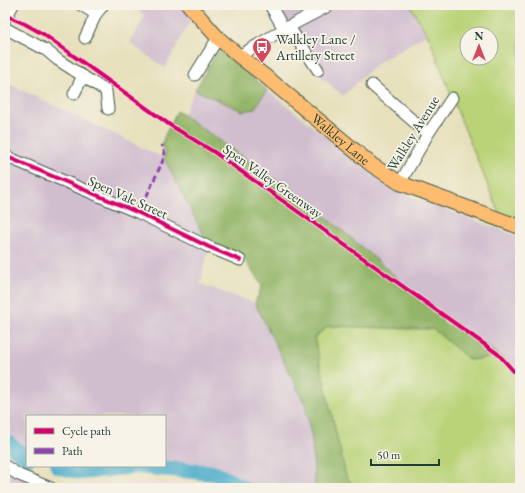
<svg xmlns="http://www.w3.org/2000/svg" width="525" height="493" viewBox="0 0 525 493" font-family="'EB Garamond',serif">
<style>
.built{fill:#f4cfde}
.industrial{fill:#d0bdce}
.green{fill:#bad378;stroke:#6c8856;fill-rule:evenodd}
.forest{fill:#93b568;stroke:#59794e}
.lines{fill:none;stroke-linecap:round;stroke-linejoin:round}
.river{stroke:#49abc9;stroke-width:16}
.minor-casing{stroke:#3d5548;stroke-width:13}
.major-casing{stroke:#3d5548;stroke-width:16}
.minor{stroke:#fff;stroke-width:11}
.major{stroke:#fdbc70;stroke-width:14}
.quiet{stroke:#8e44ad;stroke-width:3;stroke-dasharray:6 3;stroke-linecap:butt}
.cycleway-casing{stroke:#f7f3e8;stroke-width:6}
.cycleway{stroke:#d6006c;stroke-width:4}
.labels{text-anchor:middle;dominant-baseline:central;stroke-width:3.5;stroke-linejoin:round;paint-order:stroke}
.poi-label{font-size:14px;fill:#1f3d34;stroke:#f7f3e8;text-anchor:start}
.street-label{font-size:14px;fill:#1f3d34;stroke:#f7f3e8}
</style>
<rect width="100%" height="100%" fill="#f7f3e8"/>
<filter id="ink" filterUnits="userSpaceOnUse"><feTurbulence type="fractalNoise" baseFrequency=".025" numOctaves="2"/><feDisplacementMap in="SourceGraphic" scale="8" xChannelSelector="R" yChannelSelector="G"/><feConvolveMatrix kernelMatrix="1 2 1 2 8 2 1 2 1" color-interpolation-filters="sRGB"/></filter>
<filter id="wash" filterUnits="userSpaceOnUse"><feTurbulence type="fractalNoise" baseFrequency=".012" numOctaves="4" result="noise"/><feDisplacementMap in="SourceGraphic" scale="16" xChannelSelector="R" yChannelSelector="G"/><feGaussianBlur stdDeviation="0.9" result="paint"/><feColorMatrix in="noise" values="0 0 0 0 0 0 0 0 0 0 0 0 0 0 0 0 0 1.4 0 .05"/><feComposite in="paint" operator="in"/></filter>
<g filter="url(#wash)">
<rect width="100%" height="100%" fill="#e7e0bc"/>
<!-- built -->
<path class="built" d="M 220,483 L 230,488 L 81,488 L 73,484 Z"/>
<!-- industrial -->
<path class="industrial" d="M 134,5 L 189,5 L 195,12 L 165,68 L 130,43 L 145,16 Z
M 270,5 L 410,5 L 427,34 L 377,63 L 343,96 L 318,74 Z
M 5,82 L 164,158 L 209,247 L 200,284 L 255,303 L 305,404 L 312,440 L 315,488 L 243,488 L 214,473 L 137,466 L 165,466 L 165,416 L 27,416 L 27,458 L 5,441 Z
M 195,90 L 243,111 L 254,109 L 267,90 L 393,190 L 520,237 L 520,373 L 498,354 L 421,299 L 307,201 L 183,115 Z
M 5,459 L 42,488 L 5,488 Z
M 58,466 L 135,466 L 81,472 Z"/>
<!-- green -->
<path class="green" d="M 410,5 L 520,5 L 520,227 L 502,220 L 452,98 L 430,39 ZM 467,34 L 491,34 L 491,58 L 467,58 Z
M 328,326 L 411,329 L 433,329 L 470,360 L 487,358 L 498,354 L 520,373 L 520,488 L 355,488 L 346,476 L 314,338 Z"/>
<!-- forest -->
<path class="forest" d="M 219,49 L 267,90 L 254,109 L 243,111 L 195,90 Z
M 177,111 L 307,201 L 378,261 L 421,299 L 498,354 L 487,358 L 470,360 L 433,329 L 328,326 L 314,338 L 346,476 L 355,488 L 315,488 L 312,440 L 305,404 L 255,303 L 262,286 L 241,254 L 206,240 L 164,158 L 165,153 L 162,145 L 164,137 Z"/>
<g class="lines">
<!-- river -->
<path class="river" d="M 5,441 L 27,458
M 58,466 L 81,472 L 135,466
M 137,466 L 214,473 L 243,488"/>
</g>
</g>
<g filter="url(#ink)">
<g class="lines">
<defs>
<path id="minor" d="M 81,5 L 96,14
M 270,5 L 284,29
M 5,19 L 13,5
M 289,27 L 318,70
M 5,28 L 46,50 L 58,60 L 106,91 L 108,109
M 85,38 L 96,14 L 103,5
M 239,56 L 284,29 L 330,5
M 195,75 L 218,38
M 372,85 L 428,134
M 74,94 L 83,76
M 5,156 L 139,213 L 209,247 L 240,260
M 400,183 L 428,134 L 452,98
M 5,466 L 19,475 L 51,488"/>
<g id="major">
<path id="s1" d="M 189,5 L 218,38 L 239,56 L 270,80 L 372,165 L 400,183 L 520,227"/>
</g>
</defs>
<!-- minor casing -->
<use href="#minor" class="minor-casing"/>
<!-- major casing -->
<use href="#major" class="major-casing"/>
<!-- minor -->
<use href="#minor" class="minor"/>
<!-- major -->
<use href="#major" class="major"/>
<!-- quiet -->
<path class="quiet" d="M 139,213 L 164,158 L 165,153 L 162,145"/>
<defs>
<path id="cycleway" d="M 5,15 L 25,24 L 43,34 L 170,125 L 214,152 L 498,354 L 520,378
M 5,156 L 139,213 L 209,247 L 240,260"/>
</defs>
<!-- cycleway casing -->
<use href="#cycleway" class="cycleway-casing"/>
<!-- cycleway -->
<use href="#cycleway" class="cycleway"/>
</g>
</g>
<!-- icons -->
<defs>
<symbol id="bus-pin" viewBox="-11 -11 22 30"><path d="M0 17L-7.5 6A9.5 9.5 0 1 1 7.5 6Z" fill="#d1495b" stroke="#f7f3e8"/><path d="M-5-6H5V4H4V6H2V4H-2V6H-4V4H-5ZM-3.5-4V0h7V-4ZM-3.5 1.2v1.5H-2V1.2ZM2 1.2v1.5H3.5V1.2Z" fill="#fff"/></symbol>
</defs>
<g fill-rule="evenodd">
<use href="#bus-pin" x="251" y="36" width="22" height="30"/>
</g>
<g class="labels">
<!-- poi labels -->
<g class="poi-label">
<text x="276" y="39">Walkley Lane /<tspan x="276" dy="16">Artillery Street</tspan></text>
</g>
<!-- street labels -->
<g class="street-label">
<text transform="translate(413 133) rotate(-58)">Walkley Avenue</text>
<text stroke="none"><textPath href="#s1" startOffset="203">Walkley Lane</textPath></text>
<text transform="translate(273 181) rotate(35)">Spen Valley Greenway</text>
<text transform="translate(128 197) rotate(24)">Spen Vale Street</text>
</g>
</g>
<!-- margin -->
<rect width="525" height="493" fill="none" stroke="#f7f3e8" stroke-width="20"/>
<!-- legend -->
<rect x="26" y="415" width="140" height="52" fill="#f7f3e8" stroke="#a1aaa0"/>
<rect x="34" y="428" width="20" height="6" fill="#d6006c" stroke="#a1aaa0"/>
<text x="62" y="435" font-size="12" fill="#1f3d34">Cycle path</text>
<rect x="34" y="448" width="20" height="6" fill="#8e44ad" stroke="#a1aaa0"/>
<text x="62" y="455" font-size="12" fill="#1f3d34">Path</text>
<!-- north arrow -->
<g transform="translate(479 46)"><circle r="19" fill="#f7f3e8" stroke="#a1aaa0"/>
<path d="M0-3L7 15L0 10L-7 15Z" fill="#d1495b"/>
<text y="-6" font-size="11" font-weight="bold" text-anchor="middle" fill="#1f3d34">N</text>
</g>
<!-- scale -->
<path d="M371 459v6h68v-6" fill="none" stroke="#1f3d34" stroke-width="2"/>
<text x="377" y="459" font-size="12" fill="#1f3d34" stroke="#f7f3e8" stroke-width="3" paint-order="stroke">50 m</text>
</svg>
